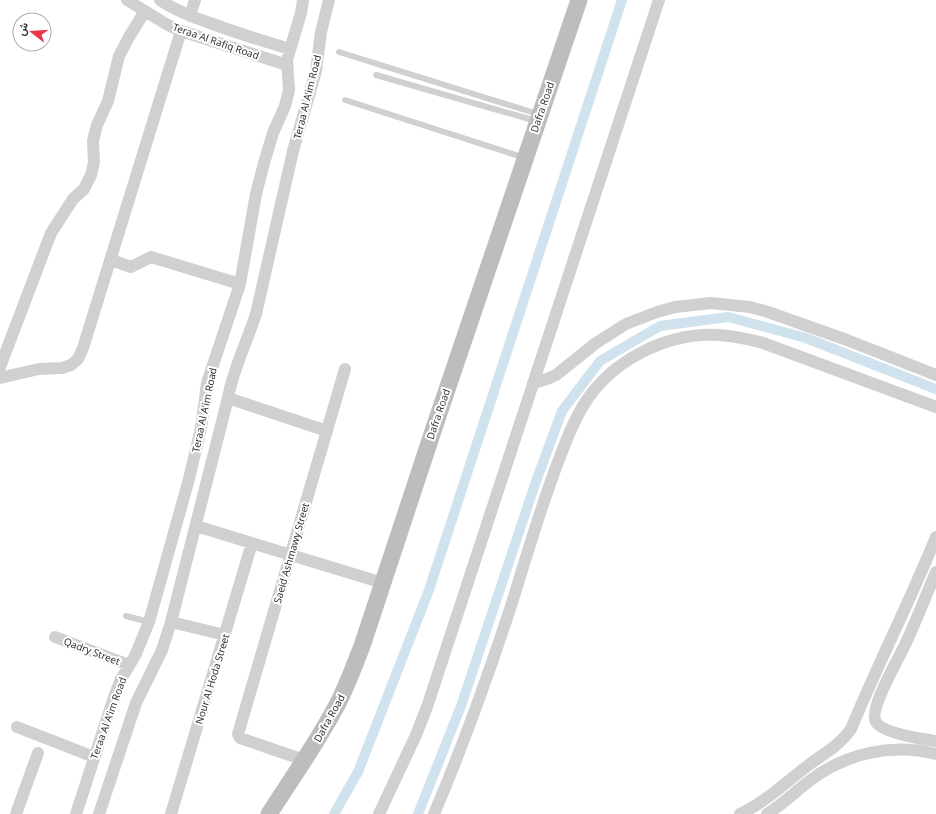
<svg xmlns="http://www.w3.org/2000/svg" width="936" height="814" viewBox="0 0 936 814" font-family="'Noto Sans',Vazirmatn,sans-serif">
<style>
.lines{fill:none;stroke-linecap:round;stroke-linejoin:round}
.canal{stroke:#cfe2ee;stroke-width:10}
.lane{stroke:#d0d0d0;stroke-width:6}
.street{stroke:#d0d0d0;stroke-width:12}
.secondary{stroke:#bdbdbd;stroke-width:17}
.labels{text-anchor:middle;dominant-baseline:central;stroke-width:4;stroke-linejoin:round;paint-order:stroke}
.street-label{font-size:10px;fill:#333;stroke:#fff}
</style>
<rect width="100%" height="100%" fill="#fff"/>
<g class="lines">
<!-- canal -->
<path class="canal" d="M 334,814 L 358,772 L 429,590 L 622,0
M 418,814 L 461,706 L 535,484 L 562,411 L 600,361 L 660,326 L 728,317 L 806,338 L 936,389"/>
<!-- lane -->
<path class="lane" d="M 339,52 L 538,114
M 376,75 L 536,121
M 345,100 L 525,158
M 126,616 L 149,622"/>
<!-- street -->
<path class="street" d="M 127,0 L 166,24 L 181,31 L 287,65
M 160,0 C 176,11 192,17 210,23 C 237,33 263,41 290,49
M 190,16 L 195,0
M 111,260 L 131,267 L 151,257 L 240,284
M 0,367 L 51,233 L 73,199 L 84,189 L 91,175 L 94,162 L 93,141 L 97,125 L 108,101 L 119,56 L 129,37 L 145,11
M 0,378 L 39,369 L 62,368 L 71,365 L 78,359 L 83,348 L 181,31
M 533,383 L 547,379 L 556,375 L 596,343 L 626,324 L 657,312 L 675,307 L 711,303 L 750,307 L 768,312 L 847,340 L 936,375
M 228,398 L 327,431
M 196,526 L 383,583
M 936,572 C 926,596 916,621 905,645 C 899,658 868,710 876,722 C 882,733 923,739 936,741
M 171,622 L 225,635
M 55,637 L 129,665
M 17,727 L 94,757
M 304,760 L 240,738 L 238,734 L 345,369
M 16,814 L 38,753
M 76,814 L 114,697 L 121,679 L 135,656 L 149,622 L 189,479 L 201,428 L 207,383 L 240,284 L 256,194 L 264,163 L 273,133 L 285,106 L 289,90 L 287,60 L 301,13 L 303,0
M 99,814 L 136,703 L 162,650 L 171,622 L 228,398 C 233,369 247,342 256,314 L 293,151 L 316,71 L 321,32 L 329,0
M 171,814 L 252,543
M 379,814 L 416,735 L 427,707 L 659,0
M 434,814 C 463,746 488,676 511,606 C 526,558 540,509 558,462 C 565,443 572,424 583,406 C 610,361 666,332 719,335 C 734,336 748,339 763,343 L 936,407
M 740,814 C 766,802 787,781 810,764 C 826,752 839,746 851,729 C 878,664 910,601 936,537
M 767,814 C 782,805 795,792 808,782 C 845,753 891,743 936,754"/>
<!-- secondary -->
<path class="secondary" d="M 269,814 C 292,778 317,743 337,705 C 347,686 354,666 362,646 L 435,425 L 579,0"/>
</g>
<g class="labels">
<!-- street labels -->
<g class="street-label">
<text transform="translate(216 41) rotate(19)">Teraa Al Rafiq Road</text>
<text transform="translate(307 97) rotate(-76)">Teraa Al A'im Road</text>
<text transform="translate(542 107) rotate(-71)">Dafra Road</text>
<text transform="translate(204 410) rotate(-78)">Teraa Al A'im Road</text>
<text transform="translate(438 414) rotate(-71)">Dafra Road</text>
<text transform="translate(291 553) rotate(-74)">Saeid Ashmawy Street</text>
<text transform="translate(92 651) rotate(21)">Qadry Street</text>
<text transform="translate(212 679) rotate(-73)">Nour Al Hoda Street</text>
<text transform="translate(108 718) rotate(-70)">Teraa Al A'im Road</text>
<text transform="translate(329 718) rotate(-61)">Dafra Road</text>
</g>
</g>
<!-- north arrow -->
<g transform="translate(32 32) rotate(287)"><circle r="19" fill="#ffffff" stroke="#adadad"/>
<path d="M0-3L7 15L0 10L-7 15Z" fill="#e63946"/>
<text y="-6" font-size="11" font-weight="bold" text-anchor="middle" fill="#333333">ش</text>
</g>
</svg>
